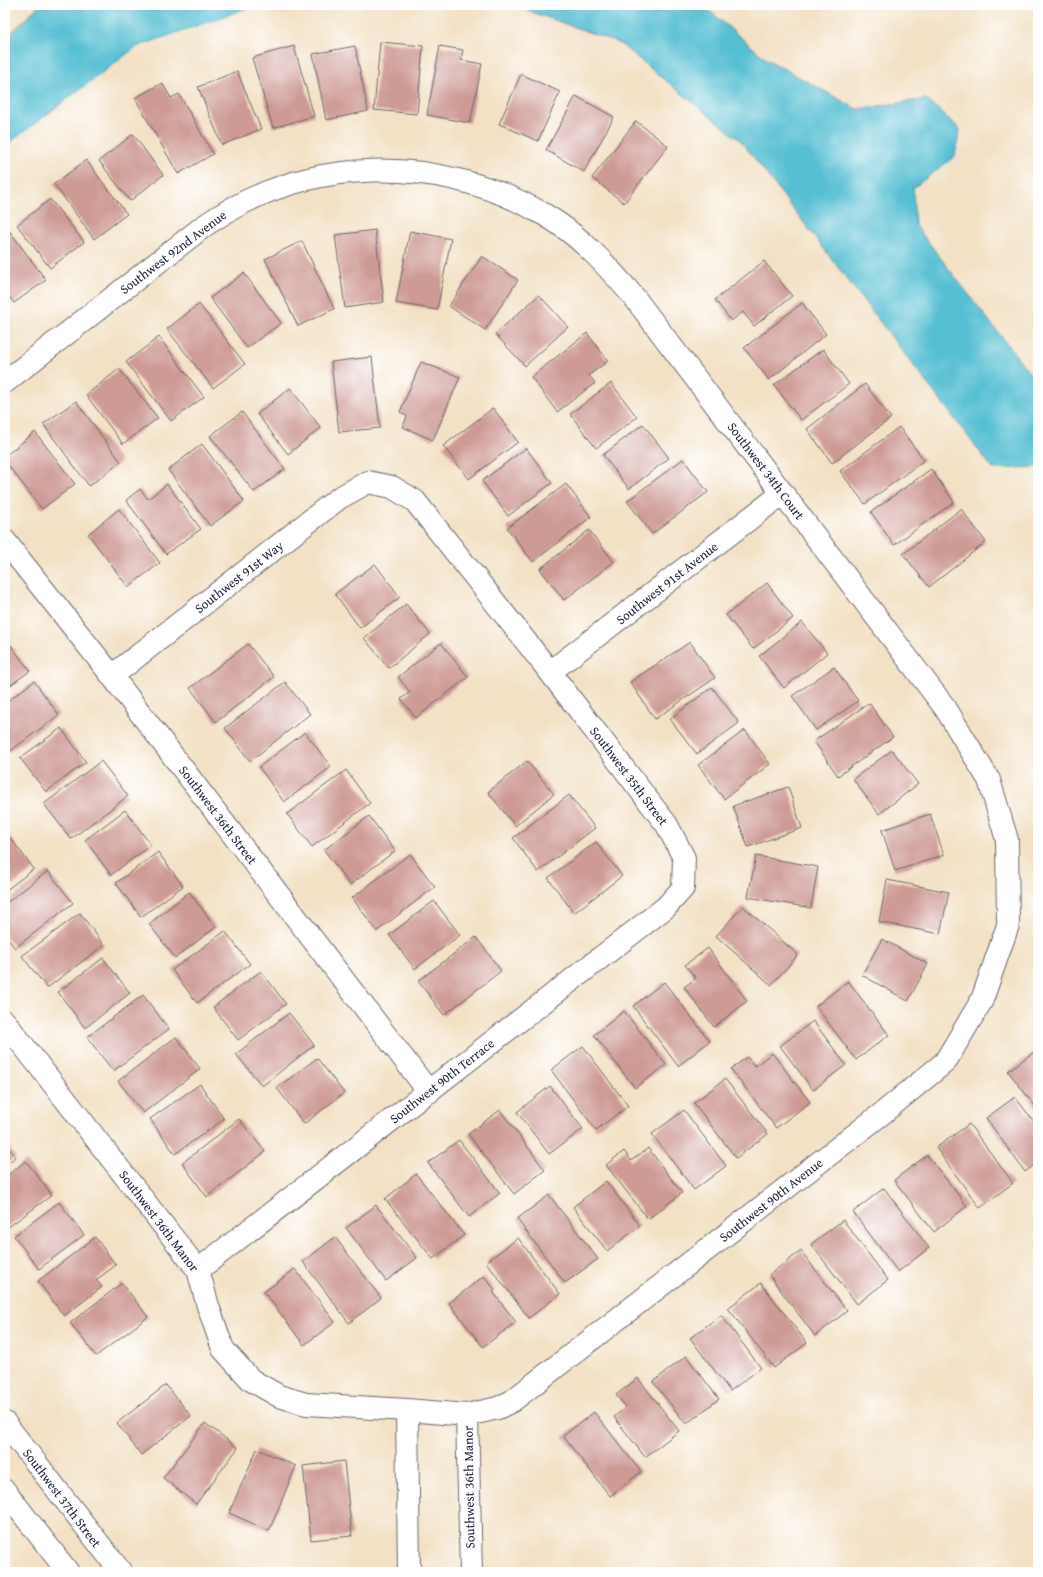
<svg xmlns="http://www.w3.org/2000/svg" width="1043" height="1577" viewBox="0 0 1043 1577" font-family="'Gentium Book Plus',serif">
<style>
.water{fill:#56bfd3;stroke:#3c7087}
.building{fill:#ce9a94}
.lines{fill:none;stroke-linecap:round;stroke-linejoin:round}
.street-casing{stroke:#6b656b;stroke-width:24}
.street{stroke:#fff;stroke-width:22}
.labels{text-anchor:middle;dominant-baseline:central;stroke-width:3;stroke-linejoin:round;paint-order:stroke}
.street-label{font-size:13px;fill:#22223b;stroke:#fff}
</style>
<rect width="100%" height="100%" fill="#fff"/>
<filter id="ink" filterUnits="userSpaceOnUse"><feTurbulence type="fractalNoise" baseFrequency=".025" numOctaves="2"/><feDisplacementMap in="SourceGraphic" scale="8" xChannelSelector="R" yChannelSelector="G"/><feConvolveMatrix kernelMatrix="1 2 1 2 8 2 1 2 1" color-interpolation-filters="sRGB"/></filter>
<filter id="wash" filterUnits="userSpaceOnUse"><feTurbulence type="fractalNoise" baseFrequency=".012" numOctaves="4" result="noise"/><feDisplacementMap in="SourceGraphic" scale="16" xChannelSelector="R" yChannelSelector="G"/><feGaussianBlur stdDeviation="0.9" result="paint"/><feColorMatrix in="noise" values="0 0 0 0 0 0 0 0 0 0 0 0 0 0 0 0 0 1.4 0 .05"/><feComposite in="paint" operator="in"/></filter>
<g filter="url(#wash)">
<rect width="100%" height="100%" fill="#f3e1c5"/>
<!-- water -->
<path class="water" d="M 39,5 L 256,5 L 136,47 L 5,146 L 5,39 Z
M 512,5 L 695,5 L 712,13 L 765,58 L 857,109 L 926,99 L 960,129 L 955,156 L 913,188 L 915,225 L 1038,384 L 1038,467 L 993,469 L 741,141 L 619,43 Z"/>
<g id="blocks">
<!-- building -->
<path class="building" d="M 380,42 L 423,46 L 417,114 L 374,110 Z
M 294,46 L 314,116 L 273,128 L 252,58 Z
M 355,46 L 368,111 L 326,120 L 313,54 Z
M 440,46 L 463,50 L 461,60 L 482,64 L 470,123 L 427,115 Z
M 237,71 L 261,129 L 222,145 L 198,87 Z
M 521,74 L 560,92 L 538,141 L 499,124 Z
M 162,83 L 171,98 L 179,94 L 213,154 L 178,174 L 135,98 Z
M 576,96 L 614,117 L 584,172 L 546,150 Z
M 636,121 L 668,146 L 624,203 L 592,178 Z
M 133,134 L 163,175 L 130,201 L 99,161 Z
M 86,160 L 127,214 L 94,239 L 54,184 Z
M 50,199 L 84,242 L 50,268 L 17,225 Z
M 5,225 L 46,280 L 14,303 L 5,291 Z
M 375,230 L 384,302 L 345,308 L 335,235 Z
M 410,231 L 451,239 L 437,310 L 396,303 Z
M 302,241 L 334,309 L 298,326 L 265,259 Z
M 482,256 L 518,280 L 485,330 L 449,306 Z
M 764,261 L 792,296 L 754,326 L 743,312 L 731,321 L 715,300 Z
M 244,273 L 281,323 L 247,348 L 210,298 Z
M 539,295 L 568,327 L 525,366 L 495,334 Z
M 802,303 L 826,334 L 769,380 L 744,348 Z
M 199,304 L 245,364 L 213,388 L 167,329 Z
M 587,333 L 608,361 L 589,375 L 595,383 L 557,412 L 531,377 Z
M 159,337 L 204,397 L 171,421 L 126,362 Z
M 823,349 L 849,384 L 801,420 L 774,385 Z
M 372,357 L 380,428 L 339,432 L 331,362 Z
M 421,362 L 460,377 L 433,440 L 403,427 L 407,416 L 400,412 Z
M 119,369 L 158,418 L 123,444 L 86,395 Z
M 611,383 L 637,417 L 596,448 L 570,414 Z
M 865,384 L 891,418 L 832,463 L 807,429 Z
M 290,388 L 321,428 L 288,454 L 257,414 Z
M 76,401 L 121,462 L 89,486 L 43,424 Z
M 493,408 L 518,442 L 469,479 L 443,446 Z
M 242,412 L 285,469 L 254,492 L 210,436 Z
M 643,424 L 669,458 L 629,489 L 603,455 Z
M 899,427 L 924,460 L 865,504 L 840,471 Z
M 35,432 L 75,484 L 42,509 L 5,461 L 5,456 Z
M 202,444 L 244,501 L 210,526 L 168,470 Z
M 526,448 L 552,483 L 508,516 L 482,481 Z
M 683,459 L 708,492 L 652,534 L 627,501 Z
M 931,469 L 954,502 L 894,545 L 871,512 Z
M 167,484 L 201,529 L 166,554 L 126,500 L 140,489 L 148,499 Z
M 566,484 L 591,517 L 533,562 L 507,528 Z
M 119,509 L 160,563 L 128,587 L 88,534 Z
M 961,509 L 986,542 L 929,587 L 903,554 Z
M 589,530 L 614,562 L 564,600 L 540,569 Z
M 375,564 L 400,597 L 360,628 L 335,594 Z
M 767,583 L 793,618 L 753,649 L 726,615 Z
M 406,604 L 430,634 L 389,668 L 364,638 Z
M 802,622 L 827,653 L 784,688 L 759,656 Z
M 6,639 L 30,671 L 5,689 L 5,640 Z
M 690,642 L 715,678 L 655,719 L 630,682 Z
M 441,643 L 468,677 L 416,718 L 401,699 L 410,692 L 398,677 Z
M 248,644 L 274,677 L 216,722 L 190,688 Z
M 834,667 L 858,701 L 816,730 L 792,696 Z
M 34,681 L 59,715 L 5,755 L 5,703 Z
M 285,682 L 310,714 L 250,761 L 225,728 Z
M 712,687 L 739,723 L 697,754 L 670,719 Z
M 869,703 L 893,737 L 838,776 L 814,741 Z
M 61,728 L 86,762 L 46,792 L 20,758 Z
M 745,730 L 770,764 L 724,799 L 698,765 Z
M 305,732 L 331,767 L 284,802 L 259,767 Z
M 892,750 L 918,784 L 879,814 L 853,779 Z
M 101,761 L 128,796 L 71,839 L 44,804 Z
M 527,761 L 554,794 L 515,826 L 488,792 Z
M 346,770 L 370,803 L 312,847 L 287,814 Z
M 788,787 L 802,828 L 748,847 L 733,806 Z
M 569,795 L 595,828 L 538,872 L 513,838 Z
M 125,810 L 151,845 L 111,875 L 85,840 Z
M 930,814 L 944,855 L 895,871 L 882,830 Z
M 369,816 L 395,851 L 350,885 L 324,850 Z
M 8,835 L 34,869 L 5,891 L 5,837 Z
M 596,842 L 622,876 L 574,913 L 548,878 Z
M 158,852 L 183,886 L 141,917 L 116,883 Z
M 410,854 L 435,887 L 377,931 L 352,898 Z
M 756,856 L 818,867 L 811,908 L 748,897 Z
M 48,871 L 73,903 L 15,948 L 5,935 L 5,904 Z
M 887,880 L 949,892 L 940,934 L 879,922 Z
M 189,892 L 216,927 L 175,958 L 149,924 Z
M 434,901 L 460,935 L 415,969 L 389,935 Z
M 743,906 L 798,955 L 771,985 L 716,936 Z
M 80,913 L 104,945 L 47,988 L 22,956 Z
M 225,931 L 250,964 L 197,1003 L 172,970 Z
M 476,937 L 501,971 L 444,1015 L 418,981 Z
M 882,939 L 928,964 L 908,1001 L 862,975 Z
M 708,948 L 747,1001 L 714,1027 L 684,987 L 696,978 L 685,965 Z
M 103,958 L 130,993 L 85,1028 L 58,992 Z
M 261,971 L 286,1004 L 238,1040 L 213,1007 Z
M 848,981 L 889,1035 L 856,1060 L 816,1006 Z
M 664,982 L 710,1041 L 678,1066 L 633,1006 Z
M 143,995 L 169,1029 L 113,1071 L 87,1037 Z
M 624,1011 L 666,1065 L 635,1088 L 594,1035 Z
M 289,1013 L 314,1045 L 262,1086 L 236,1054 Z
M 813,1021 L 846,1065 L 813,1090 L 780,1046 Z
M 176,1037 L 200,1069 L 143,1113 L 118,1081 Z
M 583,1046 L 628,1106 L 596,1130 L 551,1070 Z
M 1038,1049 L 1038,1110 L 1008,1071 Z
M 772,1053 L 810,1102 L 776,1128 L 731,1069 L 747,1057 L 755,1066 Z
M 317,1058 L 344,1093 L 304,1124 L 277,1088 Z
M 725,1079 L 768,1134 L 736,1158 L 694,1103 Z
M 200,1084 L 224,1119 L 175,1154 L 150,1119 Z
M 550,1086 L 583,1129 L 549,1154 L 517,1112 Z
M 1015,1097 L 1038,1127 L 1038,1162 L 1025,1172 L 986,1118 Z
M 500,1110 L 545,1170 L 514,1194 L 468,1134 Z
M 684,1110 L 726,1166 L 694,1190 L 652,1134 Z
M 239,1119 L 265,1152 L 207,1197 L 182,1163 Z
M 969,1124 L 1013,1183 L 980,1208 L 936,1148 Z
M 459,1140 L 500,1193 L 469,1217 L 428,1163 Z
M 5,1143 L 16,1157 L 5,1165 Z
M 648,1148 L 682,1193 L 648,1219 L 606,1165 L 624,1151 L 631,1161 Z
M 927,1155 L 967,1206 L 934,1232 L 894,1180 Z
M 26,1161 L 52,1195 L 7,1228 L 5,1225 L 5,1177 Z
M 416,1174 L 464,1235 L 433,1259 L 385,1199 Z
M 606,1181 L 640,1226 L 607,1251 L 573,1207 Z
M 884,1188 L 929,1248 L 898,1272 L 853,1212 Z
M 549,1195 L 598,1259 L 565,1283 L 517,1219 Z
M 59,1202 L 84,1235 L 39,1269 L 14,1236 Z
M 376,1205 L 417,1258 L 386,1281 L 346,1228 Z
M 843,1220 L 888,1280 L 857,1304 L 811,1244 Z
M 95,1237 L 116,1265 L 96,1280 L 102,1287 L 64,1316 L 38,1281 Z
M 335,1237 L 381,1298 L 349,1323 L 303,1262 Z
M 518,1238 L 560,1294 L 529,1318 L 486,1262 Z
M 801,1251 L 847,1311 L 815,1336 L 769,1275 Z
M 295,1269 L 335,1322 L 304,1345 L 264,1292 Z
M 484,1276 L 495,1290 L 493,1292 L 516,1322 L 483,1347 L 449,1303 Z
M 122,1283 L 148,1317 L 96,1356 L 70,1323 Z
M 761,1283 L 807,1343 L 774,1368 L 728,1308 Z
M 721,1315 L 761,1368 L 730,1391 L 690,1338 Z
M 686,1356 L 719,1399 L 686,1424 L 653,1382 Z
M 638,1378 L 679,1431 L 645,1457 L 614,1417 L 626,1407 L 616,1395 Z
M 166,1385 L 191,1416 L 141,1455 L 117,1423 Z
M 594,1412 L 641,1472 L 610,1496 L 563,1436 Z
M 205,1423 L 238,1448 L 196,1504 L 163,1478 Z
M 257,1449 L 296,1466 L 269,1531 L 229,1513 Z
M 344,1461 L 352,1536 L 311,1540 L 303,1466 Z"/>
</g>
</g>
<g filter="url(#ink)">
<use href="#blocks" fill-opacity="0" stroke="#6b656b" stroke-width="1"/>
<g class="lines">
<defs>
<path id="street" d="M 5,382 L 204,226 C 306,155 438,153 545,215 C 580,235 608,267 634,297 L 946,709 L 989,780 L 1007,840 L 1008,925 L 982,1000 L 945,1062 L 884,1112 L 512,1401 L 498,1408 L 467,1415 L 407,1410 L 306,1404 L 279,1396 L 251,1380 L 223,1349 L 208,1306 L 198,1270 L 5,1022
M 5,541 L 112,676 L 429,1092
M 550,672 L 783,493
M 112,676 L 339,498 L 368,482 L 392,487 L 415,501 L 550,672 L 667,825 L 684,858 L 683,888 L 666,907 L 198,1270
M 407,1410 L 409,1572
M 467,1415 L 471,1572
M 5,1423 L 121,1572
M 5,1491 L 68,1572"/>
</defs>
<!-- street casing -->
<use href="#street" class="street-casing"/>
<!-- street -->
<use href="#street" class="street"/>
</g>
</g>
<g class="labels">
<!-- street labels -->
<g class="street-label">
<text transform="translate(173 252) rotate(-37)">Southwest 92nd Avenue</text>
<text transform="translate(766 471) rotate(53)">Southwest 34th Court</text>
<text transform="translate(239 577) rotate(-38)">Southwest 91st Way</text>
<text transform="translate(667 583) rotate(-38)">Southwest 91st Avenue</text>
<text transform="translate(629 776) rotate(53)">Southwest 35th Street</text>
<text transform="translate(218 815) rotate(53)">Southwest 36th Street</text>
<text transform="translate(442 1081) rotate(-38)">Southwest 90th Terrace</text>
<text transform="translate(771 1200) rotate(-38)">Southwest 90th Avenue</text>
<text transform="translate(159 1221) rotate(53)">Southwest 36th Manor</text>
<text transform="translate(469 1487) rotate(-91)">Southwest 36th Manor</text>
<text transform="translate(62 1498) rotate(53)">Southwest 37th Street</text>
</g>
</g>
<!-- margin -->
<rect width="1043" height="1577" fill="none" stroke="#fff" stroke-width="20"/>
</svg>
